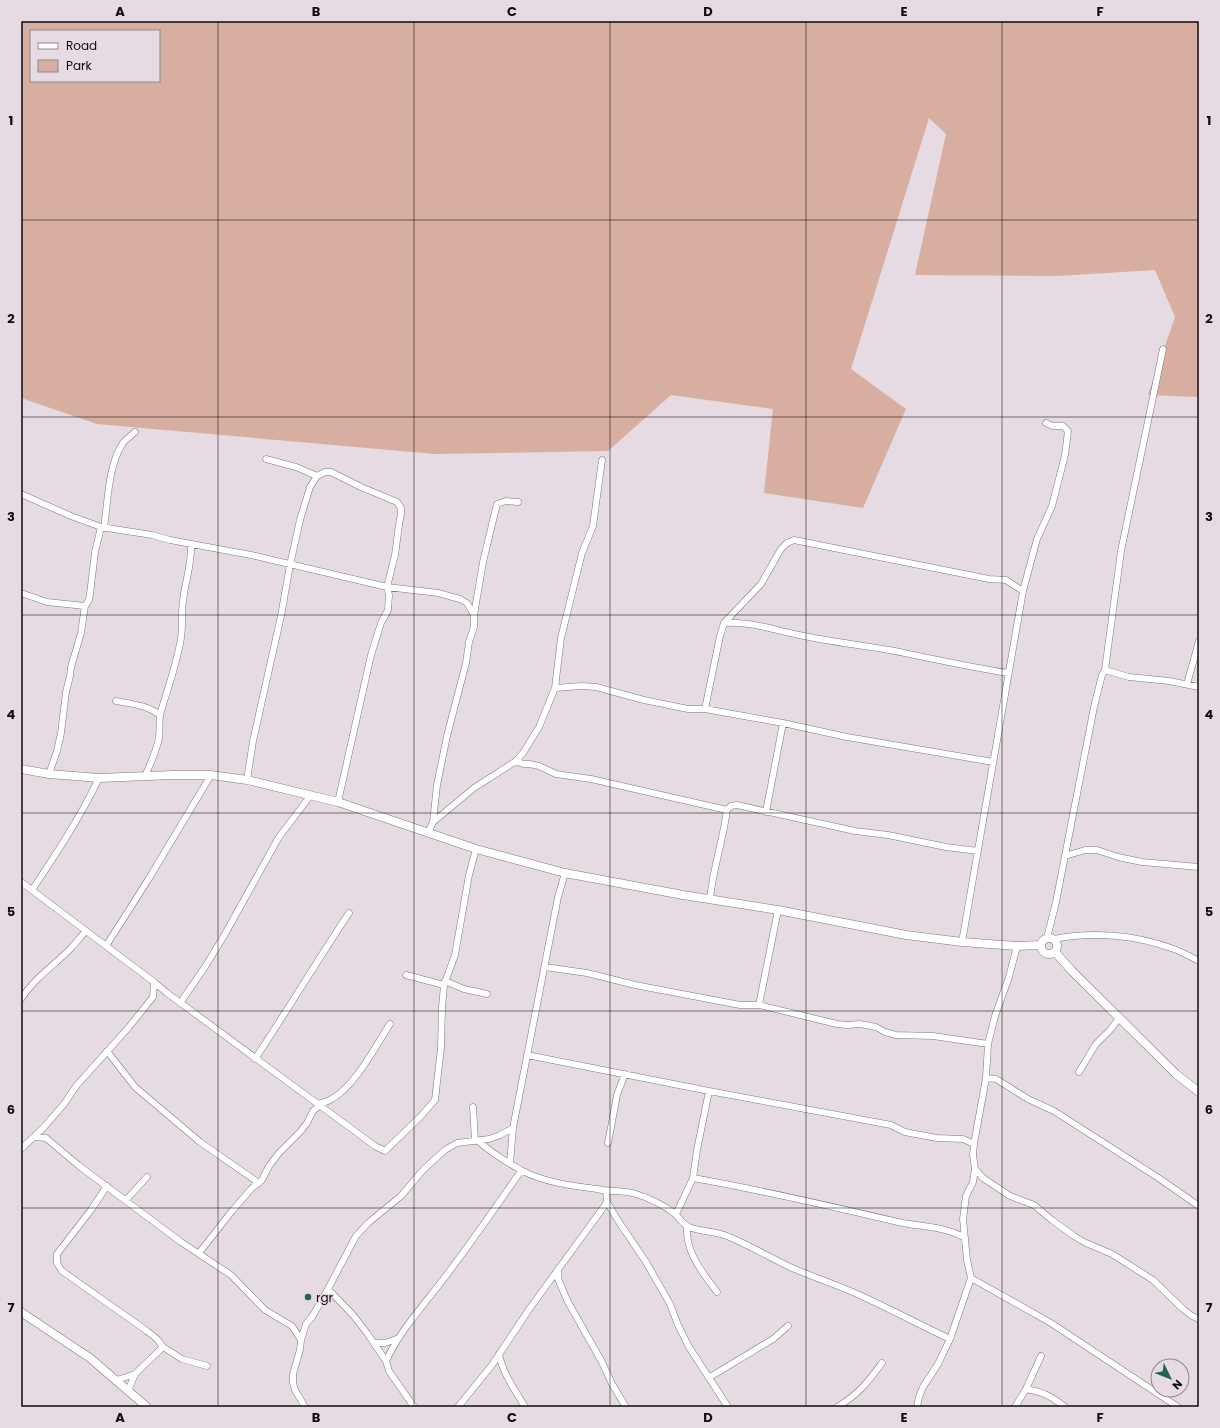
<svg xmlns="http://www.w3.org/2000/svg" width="1220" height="1428" viewBox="0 0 1220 1428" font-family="Poppins,sans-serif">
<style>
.green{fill:#d7ae9f;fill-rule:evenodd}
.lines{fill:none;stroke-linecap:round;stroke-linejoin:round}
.minor-casing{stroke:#81767d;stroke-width:7}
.tertiary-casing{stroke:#81767d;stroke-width:9}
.minor{stroke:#fff;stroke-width:6}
.tertiary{stroke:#fff;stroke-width:8}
.grid{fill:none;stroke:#0f0b0d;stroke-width:1;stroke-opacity:0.55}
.poi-dot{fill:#246451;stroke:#e6dae3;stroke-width:1.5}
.labels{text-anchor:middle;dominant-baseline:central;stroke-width:3;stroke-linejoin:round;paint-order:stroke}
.poi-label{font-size:12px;fill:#0f0b0d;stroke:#e6dae3;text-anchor:start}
.neatline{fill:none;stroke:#0f0b0d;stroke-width:1.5}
.grid-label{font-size:13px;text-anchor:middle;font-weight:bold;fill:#0f0b0d}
</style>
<rect width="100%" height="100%" fill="#e6dae3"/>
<!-- green -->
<path class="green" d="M 21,21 L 1199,21 L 1199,397 L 1148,395 L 1175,317 L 1155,270 L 1056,276 L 915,275 L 946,134 L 929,118 L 851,369 L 906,409 L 863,508 L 764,493 L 773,409 L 671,395 L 608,451 L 435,454 L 97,424 L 21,398 ZM 31,31 L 159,31 L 159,81 L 31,81 Z"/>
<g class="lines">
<defs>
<path id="minor" d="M 266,459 L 296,467 L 317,476
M 21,494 L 71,516 L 101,527 L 152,535 L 170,540 L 251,555 L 387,587 L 438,593 L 460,599 L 467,603 L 474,615
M 104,528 C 108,501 108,465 123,443 C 126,439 131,436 135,432
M 1023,591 L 1037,539 L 1052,506 L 1065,455 L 1068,431 L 1063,426 L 1053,426 L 1046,423
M 21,593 L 47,602 L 85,606
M 724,623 C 750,621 774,630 799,635 C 830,642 863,645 895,651 C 933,659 970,667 1008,673
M 1105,670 L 1121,551 L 1163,349
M 1187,684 L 1199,641
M 555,688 L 582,686 L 596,687 L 644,700 L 688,709 L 705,709 L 783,723 L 847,737 L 993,762
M 116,701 C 132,704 147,705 160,715
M 705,709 L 720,636 L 724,623 L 761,584 L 781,549 L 787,543 L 794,540 L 989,579 L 1006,580 L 1023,591 L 962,942
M 516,761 L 523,764 L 529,764 L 539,766 L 556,774 L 591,779 L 727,810
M 49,774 L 57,751 L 61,733 L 66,692 L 70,676 L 71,667 L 81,633 L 85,606 L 89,600 L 90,594 L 95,552 L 101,527
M 145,776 C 150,764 157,751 159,737 C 160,730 159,723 160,715 C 167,690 177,664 181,638 C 183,626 181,613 183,601 C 185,581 192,565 191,544
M 247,780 L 253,741 L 281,616 L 290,565 L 300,520 L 310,487 L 317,476 L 325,472 L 331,472 L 361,487 L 397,502 L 401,508 L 401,514 L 399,525 L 395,555 L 387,587 L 389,595 L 388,610 L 381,623 L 371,655 L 338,802
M 766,812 L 783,723
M 433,822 L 474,788 L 516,761 L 523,753 L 539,727 L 555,688 L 561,638 L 582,553 L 593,526 L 602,460
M 428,833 L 433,822 L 437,785 L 447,736 L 466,663 L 469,642 L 474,627 L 474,615 L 483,562 L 497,504 L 506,501 L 518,502
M 1065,856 L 1085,850 L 1097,850 L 1118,857 L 1142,862 L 1199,867
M 21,882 L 154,982 L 167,993 L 375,1146 L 385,1151 L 421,1116 L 435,1100 L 441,1048 L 442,1007 L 444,985 L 455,955 L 469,875 L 476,849
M 32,890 C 56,854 80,818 99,778
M 710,899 C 713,869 723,840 727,810 L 731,806 L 737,805 L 855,831 L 888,835 L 946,847 L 978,851
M 1047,938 L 1056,902 L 1094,707 L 1102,675 L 1105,670 L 1129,677 L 1169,681 L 1199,687
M 1054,939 C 1093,931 1136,935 1174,949 C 1182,952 1191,957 1199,961
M 106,946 L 148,880 L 211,775
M 1017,946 L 1009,977 L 995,1016 L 988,1044 L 986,1078 L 996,1079 L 1028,1099 L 1054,1111 L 1157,1177 L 1199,1206
M 545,967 L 587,973 L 635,985 L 740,1005 L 759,1005 L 837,1024 L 847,1025 L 860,1024 L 876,1027 L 885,1032 L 896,1035 L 933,1036 L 988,1044
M 406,975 L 444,985
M 445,981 L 464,989 L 487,994
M 21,999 C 35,977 54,966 71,948 C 77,942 81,936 86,931
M 180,1003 L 205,967 L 225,934 L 279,837 L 311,795
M 759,1005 L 778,910
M 107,1051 L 135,1087 L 200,1142 L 259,1183
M 527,1055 L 709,1091 L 891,1125 L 905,1132 L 915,1134 L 937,1138 L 963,1139 L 974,1144 L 973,1155 L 975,1169 L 973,1182 L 966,1196 L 963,1219 L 967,1260 L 971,1278 L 950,1339 L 938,1364 L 923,1387 L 919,1397 L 917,1407
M 255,1059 C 287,1011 317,961 349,913
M 1079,1072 L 1096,1044 L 1111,1029 L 1119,1018
M 318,1104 C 322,1103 326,1102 330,1100 C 354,1088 375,1047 390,1024
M 473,1107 L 475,1141
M 34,1137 L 46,1138 L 78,1165 L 181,1242 L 231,1275 L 265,1310 L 292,1326 L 301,1340
M 478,1141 C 491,1152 506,1162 521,1170 C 542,1182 573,1186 597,1189 C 610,1192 623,1190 636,1194 C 649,1198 663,1205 674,1213 C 679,1217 682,1224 689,1227 C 701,1232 715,1231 727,1236 C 749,1245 769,1257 790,1267 C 815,1278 841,1286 866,1298 C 894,1311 922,1326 950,1339
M 608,1143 L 617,1095 L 625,1074
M 974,1144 L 986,1078
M 21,1149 L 45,1126 L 64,1104 L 77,1085 L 129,1027 L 153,997 L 154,982
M 510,1163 L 513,1128 L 558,897 L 565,873
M 975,1169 L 983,1178 L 1010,1196 L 1034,1205 L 1052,1220 L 1074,1236 L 1086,1243 L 1112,1254 L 1153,1280 L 1183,1309 L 1192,1316 L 1199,1319
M 693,1178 C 762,1190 830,1206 898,1222 C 920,1227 945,1226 965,1238
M 107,1186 L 91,1210 L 57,1254 L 57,1263 L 62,1271 L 147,1331 L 157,1339 L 163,1347 L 182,1359 L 207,1366
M 126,1200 L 147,1177
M 607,1202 L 619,1222 L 646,1262 L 670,1304 L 678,1325 L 689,1347 L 728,1407
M 676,1214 L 693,1178 L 697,1150 L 709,1091
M 687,1226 C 685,1252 702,1272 717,1292
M 199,1253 L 232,1211 L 251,1189 L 262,1180 L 269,1166 L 279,1153 L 300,1132 L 307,1123 L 313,1111 L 320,1105
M 558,1269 L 558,1279 L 568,1302 L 602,1362 L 612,1384 L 626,1407
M 971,1278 L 1051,1323 L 1178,1407
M 328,1289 L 353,1315 L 367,1333 L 386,1361 L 389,1371 L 414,1407
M 375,1343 L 385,1343 L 399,1338
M 499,1354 C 503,1374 515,1390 525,1407
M 386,1361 C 401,1328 427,1302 448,1273 C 473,1240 497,1205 521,1171
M 710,1377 L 773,1339 L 788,1326
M 117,1380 L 135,1374
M 1026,1389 C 1043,1392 1051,1396 1065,1407
M 128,1391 L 135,1374 L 163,1347
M 305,1407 L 295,1390 L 293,1383 L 293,1374 L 300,1350 L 301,1340 L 306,1324 L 312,1317 L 328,1289 L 356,1236 L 368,1223 L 401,1196 L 424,1169 L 445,1150 L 457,1143 L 489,1139 L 500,1135 L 513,1128
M 458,1407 L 492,1365 L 530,1308 L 603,1208 L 607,1202 L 606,1191
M 837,1407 C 859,1394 867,1383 882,1363
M 1015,1407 L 1026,1389 L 1041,1356"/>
<path id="tertiary" d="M 21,769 L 49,774 L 99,778 L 173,775 L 211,775 L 247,780 L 338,802 L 476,849 L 565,873 L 683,895 L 778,910 L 906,935 L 962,942 L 1017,946 L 1041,945
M1041 946a8 8 0 1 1 16 0a8 8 0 1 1-16 0Z
M 1055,952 L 1072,971 L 1176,1074 L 1199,1092
M 21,1312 L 90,1358 L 147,1407"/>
</defs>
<!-- minor casing -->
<use href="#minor" class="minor-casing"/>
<!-- tertiary casing -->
<use href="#tertiary" class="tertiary-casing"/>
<!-- minor -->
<use href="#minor" class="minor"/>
<!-- tertiary -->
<use href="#tertiary" class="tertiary"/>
</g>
<!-- grid -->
<path class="grid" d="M 218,21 L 218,1407M 414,21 L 414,1407M 610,21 L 610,1407M 806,21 L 806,1407M 1002,21 L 1002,1407M 21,220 L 1199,220M 21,417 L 1199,417M 21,615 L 1199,615M 21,813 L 1199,813M 21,1011 L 1199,1011M 21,1208 L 1199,1208"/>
<!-- markers -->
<circle class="poi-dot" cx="308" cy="1297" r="4"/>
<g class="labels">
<!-- poi labels -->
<g class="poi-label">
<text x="316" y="1297">rgr</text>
</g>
</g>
<!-- border -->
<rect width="1220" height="1428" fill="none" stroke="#e6dae3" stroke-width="44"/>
<!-- legend -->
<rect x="30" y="30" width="130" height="52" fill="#e6dae3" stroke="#90878d"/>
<rect x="38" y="43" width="20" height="6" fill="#ffffff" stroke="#90878d"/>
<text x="66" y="50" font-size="12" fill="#0f0b0d">Road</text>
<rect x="38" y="60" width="20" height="12" fill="#d7ae9f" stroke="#90878d"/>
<text x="66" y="70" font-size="12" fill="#0f0b0d">Park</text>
<!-- north arrow -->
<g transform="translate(1170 1378) rotate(133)"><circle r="19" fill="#e6dae3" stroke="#90878d"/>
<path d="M0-3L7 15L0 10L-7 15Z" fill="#246451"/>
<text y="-6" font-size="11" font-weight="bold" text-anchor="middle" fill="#0f0b0d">N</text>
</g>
<rect x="22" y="22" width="1176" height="1384" class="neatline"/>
<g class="grid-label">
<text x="120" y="16">A</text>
<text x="316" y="16">B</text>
<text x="512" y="16">C</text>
<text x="708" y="16">D</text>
<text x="904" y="16">E</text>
<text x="1100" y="16">F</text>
<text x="11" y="125">1</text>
<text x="1209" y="125">1</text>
<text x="11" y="323">2</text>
<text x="1209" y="323">2</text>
<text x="11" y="521">3</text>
<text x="1209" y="521">3</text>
<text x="11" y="719">4</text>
<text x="1209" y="719">4</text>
<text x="11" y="916">5</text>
<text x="1209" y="916">5</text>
<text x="11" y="1114">6</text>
<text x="1209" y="1114">6</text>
<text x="11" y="1312">7</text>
<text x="1209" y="1312">7</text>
<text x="120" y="1422">A</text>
<text x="316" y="1422">B</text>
<text x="512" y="1422">C</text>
<text x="708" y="1422">D</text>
<text x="904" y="1422">E</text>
<text x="1100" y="1422">F</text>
</g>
</svg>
